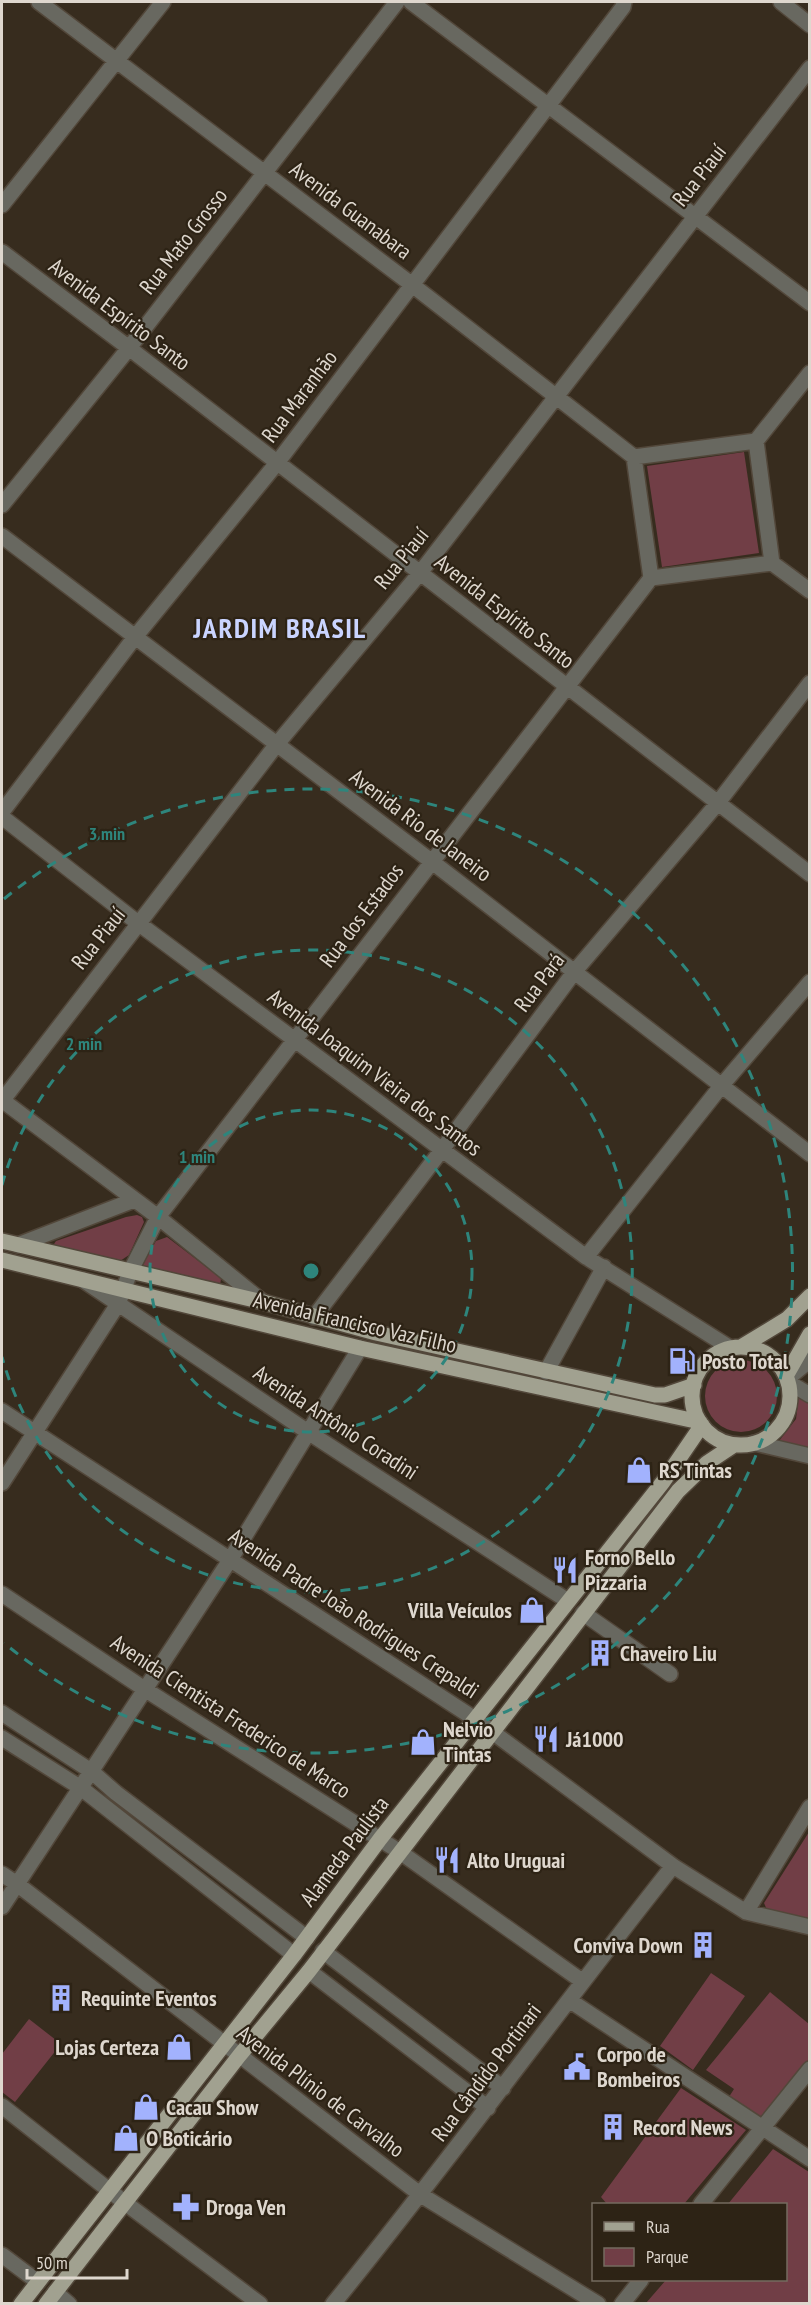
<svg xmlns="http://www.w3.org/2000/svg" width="811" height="2305" viewBox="0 0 811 2305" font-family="'PT Sans Narrow',sans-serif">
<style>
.green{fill:#713e46}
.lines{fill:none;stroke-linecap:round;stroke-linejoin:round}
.minor-casing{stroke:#52473a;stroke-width:18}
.major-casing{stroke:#52473a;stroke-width:18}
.minor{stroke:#686860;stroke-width:15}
.major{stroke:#a1a190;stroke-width:15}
.ring{fill:none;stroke:#2e857c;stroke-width:3;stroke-dasharray:10 8}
.labels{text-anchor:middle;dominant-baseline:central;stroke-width:4.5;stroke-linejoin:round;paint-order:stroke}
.street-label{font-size:22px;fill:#ded7ce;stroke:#2d2315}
.poi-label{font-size:22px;font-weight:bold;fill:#ded7ce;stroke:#2d2315;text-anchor:start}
.district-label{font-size:28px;font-weight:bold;letter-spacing:1.5px;fill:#cad4ff;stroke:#2d2315}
.centre{fill:#2e857c;stroke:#2d2315;stroke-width:3}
.ring-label{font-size:18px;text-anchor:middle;font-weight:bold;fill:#2e857c;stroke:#2d2315;stroke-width:4.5;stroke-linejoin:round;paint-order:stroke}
</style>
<rect width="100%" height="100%" fill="#372c1e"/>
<!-- green -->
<path class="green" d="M 744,452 L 759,553 L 662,567 L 647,466 Z
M 137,1215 L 142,1217 L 144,1222 L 129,1255 L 120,1261 L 56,1247 L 54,1244 L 56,1241 L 126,1217 Z
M 167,1237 L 217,1275 L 221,1279 L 220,1285 L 145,1269 L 143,1264 L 156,1241 Z
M705 1396a36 36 0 1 1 72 0a36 36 0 1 1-72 0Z
M 799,1394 L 809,1399 L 809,1448 L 779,1441 L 796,1419 Z
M 809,1832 L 809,1920 L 767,1910 L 764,1903 Z
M 711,1973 L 745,1996 L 693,2070 L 660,2046 Z
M 770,1992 L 809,2024 L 809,2059 L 760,2120 L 727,2100 L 734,2089 L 706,2070 Z
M 29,2019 L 61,2044 L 15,2102 L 2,2092 L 2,2054 Z
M 681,2088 L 746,2130 L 684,2204 L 607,2204 L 601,2197 Z
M 773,2149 L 809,2172 L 809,2303 L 646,2303 L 666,2280 L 786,2280 L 786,2204 L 728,2204 Z"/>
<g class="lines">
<defs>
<path id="minor" d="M 39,2 L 411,284 L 634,457 L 651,578
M 411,2 L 810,303
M 781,2 L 810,25
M 2,205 L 163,2
M 2,252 L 129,348 L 810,874
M 756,441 L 810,373
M 634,457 L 756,441 L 772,563
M 2,505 L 129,348 L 397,2
M 2,536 L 431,861 L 810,1154
M 651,578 L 772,563 L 810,591
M 2,812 L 135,637 L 277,463 L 623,7 L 624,2
M 2,817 L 138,923 L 586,1257 L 732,1349
M 2,1100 L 158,1217 L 263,1302
M 2,1101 L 277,744 L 420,573 L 810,68
M 18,1245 L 134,1200
M 586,1257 L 722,1085 L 810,982
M 83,1280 L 308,1432 L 568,1601
M 314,1317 L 441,1151 L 575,971 L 717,804 L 810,683
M 546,1372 L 604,1267
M 787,1379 L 810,1360
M 788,1382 L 810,1395
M 2,1411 L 475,1719 L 673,1866 L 746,1912 L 810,1927
M 755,1443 L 810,1456
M 2,1483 L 118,1304 L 130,1272 L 158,1217 L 651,578
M 2,1594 L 146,1690 L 400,1852 L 582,1981
M 583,1613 L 670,1674
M 2,1713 L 91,1771 L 116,1793 L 307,1938
M 2,1738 L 81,1788 L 294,1955
M 2,1874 L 17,1884 L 421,2195 L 598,2304
M 2,1907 L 230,1560 L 360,1348
M 746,1912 L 810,1807
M 323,1951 L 503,2088
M 309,1971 L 488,2108
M 569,2000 L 810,2159
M 2,2106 L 124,2202 L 260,2304
M 701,2204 L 810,2069
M 2,2255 L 38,2282
M 55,2292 L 69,2304
M 333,2304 C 450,2160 558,2011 673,1866
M 622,2304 L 641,2280"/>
<path id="major" d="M 2,1241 L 263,1302 L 376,1333 L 655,1395 L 665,1395 L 694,1385
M 2,1260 L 360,1348 L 700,1422
M 741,1347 L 787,1319 L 810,1296
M692 1396a49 49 0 1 1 98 0a49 49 0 1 1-98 0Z
M 786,1376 L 810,1334
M 21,2304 L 294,1955 L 380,1839 L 663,1482 L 702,1425
M 46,2304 L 239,2056 L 309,1971 L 678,1491 L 707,1463 L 734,1445"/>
</defs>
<!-- minor casing -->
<use href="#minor" class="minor-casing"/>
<!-- major casing -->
<use href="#major" class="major-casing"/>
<!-- minor -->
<use href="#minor" class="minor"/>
<!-- major -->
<use href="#major" class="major"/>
</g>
<!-- distance rings -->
<g class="ring">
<circle cx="311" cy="1271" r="161"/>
<path d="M2 1185A321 321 0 1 1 2 1357"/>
<path d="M4 899A482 482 0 1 1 4 1643"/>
</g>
<!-- icons -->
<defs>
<symbol id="fuel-bare" viewBox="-9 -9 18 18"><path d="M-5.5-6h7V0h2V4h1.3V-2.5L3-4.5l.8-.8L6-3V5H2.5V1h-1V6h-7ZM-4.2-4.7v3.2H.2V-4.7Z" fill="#a2b2fd" stroke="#2d2315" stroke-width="2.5" paint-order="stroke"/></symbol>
<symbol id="shop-bare" viewBox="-9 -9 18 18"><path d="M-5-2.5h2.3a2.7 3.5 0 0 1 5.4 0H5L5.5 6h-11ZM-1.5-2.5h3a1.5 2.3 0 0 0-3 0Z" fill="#a2b2fd" stroke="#2d2315" stroke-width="2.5" paint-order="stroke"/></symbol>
<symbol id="restaurant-bare" viewBox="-9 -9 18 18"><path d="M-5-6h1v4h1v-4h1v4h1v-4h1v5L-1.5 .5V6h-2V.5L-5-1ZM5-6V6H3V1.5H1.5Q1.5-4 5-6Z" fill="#a2b2fd" stroke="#2d2315" stroke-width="2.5" paint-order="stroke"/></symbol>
<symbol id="building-bare" viewBox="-9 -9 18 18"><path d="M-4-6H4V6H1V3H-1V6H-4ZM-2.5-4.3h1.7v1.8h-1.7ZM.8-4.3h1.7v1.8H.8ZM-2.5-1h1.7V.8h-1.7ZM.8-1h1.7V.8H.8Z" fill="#a2b2fd" stroke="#2d2315" stroke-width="2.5" paint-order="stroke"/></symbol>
<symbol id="civic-bare" viewBox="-9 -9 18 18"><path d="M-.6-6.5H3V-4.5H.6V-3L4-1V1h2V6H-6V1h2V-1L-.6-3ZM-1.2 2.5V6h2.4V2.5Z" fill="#a2b2fd" stroke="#2d2315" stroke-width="2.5" paint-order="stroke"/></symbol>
<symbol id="pharmacy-bare" viewBox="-9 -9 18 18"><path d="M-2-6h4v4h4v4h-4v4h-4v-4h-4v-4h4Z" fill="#a2b2fd" stroke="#2d2315" stroke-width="2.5" paint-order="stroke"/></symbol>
</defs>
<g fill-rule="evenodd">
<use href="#fuel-bare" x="663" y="1342" width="38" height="38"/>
<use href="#shop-bare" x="620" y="1451" width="38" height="38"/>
<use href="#restaurant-bare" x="546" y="1551" width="38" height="38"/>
<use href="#shop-bare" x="513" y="1591" width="38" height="38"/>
<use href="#building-bare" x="581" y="1634" width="38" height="38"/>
<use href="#restaurant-bare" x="527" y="1720" width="38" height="38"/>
<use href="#shop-bare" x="404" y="1723" width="38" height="38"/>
<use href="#restaurant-bare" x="428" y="1841" width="38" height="38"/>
<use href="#building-bare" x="684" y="1926" width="38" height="38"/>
<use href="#building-bare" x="42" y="1979" width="38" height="38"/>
<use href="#shop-bare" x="160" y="2028" width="38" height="38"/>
<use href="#civic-bare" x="558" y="2048" width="38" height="38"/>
<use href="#shop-bare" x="127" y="2088" width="38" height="38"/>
<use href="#building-bare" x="594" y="2108" width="38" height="38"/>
<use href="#shop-bare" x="107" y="2119" width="38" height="38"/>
<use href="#pharmacy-bare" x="167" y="2188" width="38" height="38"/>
</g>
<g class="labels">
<!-- street labels -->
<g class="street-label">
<text transform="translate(699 175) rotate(-52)">Rua Piauí</text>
<text transform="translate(351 210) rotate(37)">Avenida Guanabara</text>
<text transform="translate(183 241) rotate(-52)">Rua Mato Grosso</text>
<text transform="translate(120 314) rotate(37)">Avenida Espírito Santo</text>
<text transform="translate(299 396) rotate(-53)">Rua Maranhão</text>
<text transform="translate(401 558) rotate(-51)">Rua Piauí</text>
<text transform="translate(505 611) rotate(38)">Avenida Espírito Santo</text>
<text transform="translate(421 825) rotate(37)">Avenida Rio de Janeiro</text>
<text transform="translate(361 915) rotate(-53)">Rua dos Estados</text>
<text transform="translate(98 938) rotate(-52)">Rua Piauí</text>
<text transform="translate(539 982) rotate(-53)">Rua Pará</text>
<text transform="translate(375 1072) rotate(37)">Avenida Joaquim Vieira dos Santos</text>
<text transform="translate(355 1322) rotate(13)">Avenida Francisco Vaz Filho</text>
<text transform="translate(336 1422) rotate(33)">Avenida Antônio Coradini</text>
<text transform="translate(354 1613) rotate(33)">Avenida Padre João Rodrigues Crepaldi</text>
<text transform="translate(231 1716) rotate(33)">Avenida Cientista Frederico de Marco</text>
<text transform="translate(344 1851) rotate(-53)">Alameda Paulista</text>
<text transform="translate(486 2072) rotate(-53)">Rua Cândido Portinari</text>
<text transform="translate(321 2091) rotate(37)">Avenida Plínio de Carvalho</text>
</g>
<!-- poi labels -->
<g class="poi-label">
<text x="702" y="1361">Posto Total</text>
<text x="659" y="1470">RS Tintas</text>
<text x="585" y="1557">Forno Bello<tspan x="585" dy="25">Pizzaria</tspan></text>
<text x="512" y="1610" text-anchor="end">Villa Veículos</text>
<text x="620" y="1653">Chaveiro Liu</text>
<text x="443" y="1729">Nelvio<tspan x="443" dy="25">Tintas</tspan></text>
<text x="566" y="1739">Já1000</text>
<text x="467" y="1860">Alto Uruguai</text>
<text x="683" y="1945" text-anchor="end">Conviva Down</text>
<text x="81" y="1998">Requinte Eventos</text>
<text x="159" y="2047" text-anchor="end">Lojas Certeza</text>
<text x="597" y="2054">Corpo de<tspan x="597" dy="25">Bombeiros</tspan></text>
<text x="166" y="2107">Cacau Show</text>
<text x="633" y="2127">Record News</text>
<text x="146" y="2138">O Boticário</text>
<text x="206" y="2207">Droga Ven</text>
</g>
<!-- district labels -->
<g class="district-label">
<text x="280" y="627">JARDIM BRASIL</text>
</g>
</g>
<circle cx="311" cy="1271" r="9" class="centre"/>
<g class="ring-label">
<text x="107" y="840">3 min</text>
<text x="84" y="1050">2 min</text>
<text x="197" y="1163">1 min</text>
</g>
<!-- border -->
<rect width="811" height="2305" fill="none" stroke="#ded7ce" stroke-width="6"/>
<!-- legend -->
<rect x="592" y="2203" width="195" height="78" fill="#2d2315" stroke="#746b5f" stroke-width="1.5"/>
<rect x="604" y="2222" width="30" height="9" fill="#a1a190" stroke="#746b5f" stroke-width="1.5"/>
<text x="646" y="2233" font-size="18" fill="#ded7ce">Rua</text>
<rect x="604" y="2248" width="30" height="18" fill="#713e46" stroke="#746b5f" stroke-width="1.5"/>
<text x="646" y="2263" font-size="18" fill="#ded7ce">Parque</text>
<!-- scale -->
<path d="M27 2269v9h100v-9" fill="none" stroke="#ded7ce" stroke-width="3"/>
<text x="36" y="2269" font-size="18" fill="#ded7ce" stroke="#2d2315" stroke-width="4.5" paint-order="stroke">50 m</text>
</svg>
